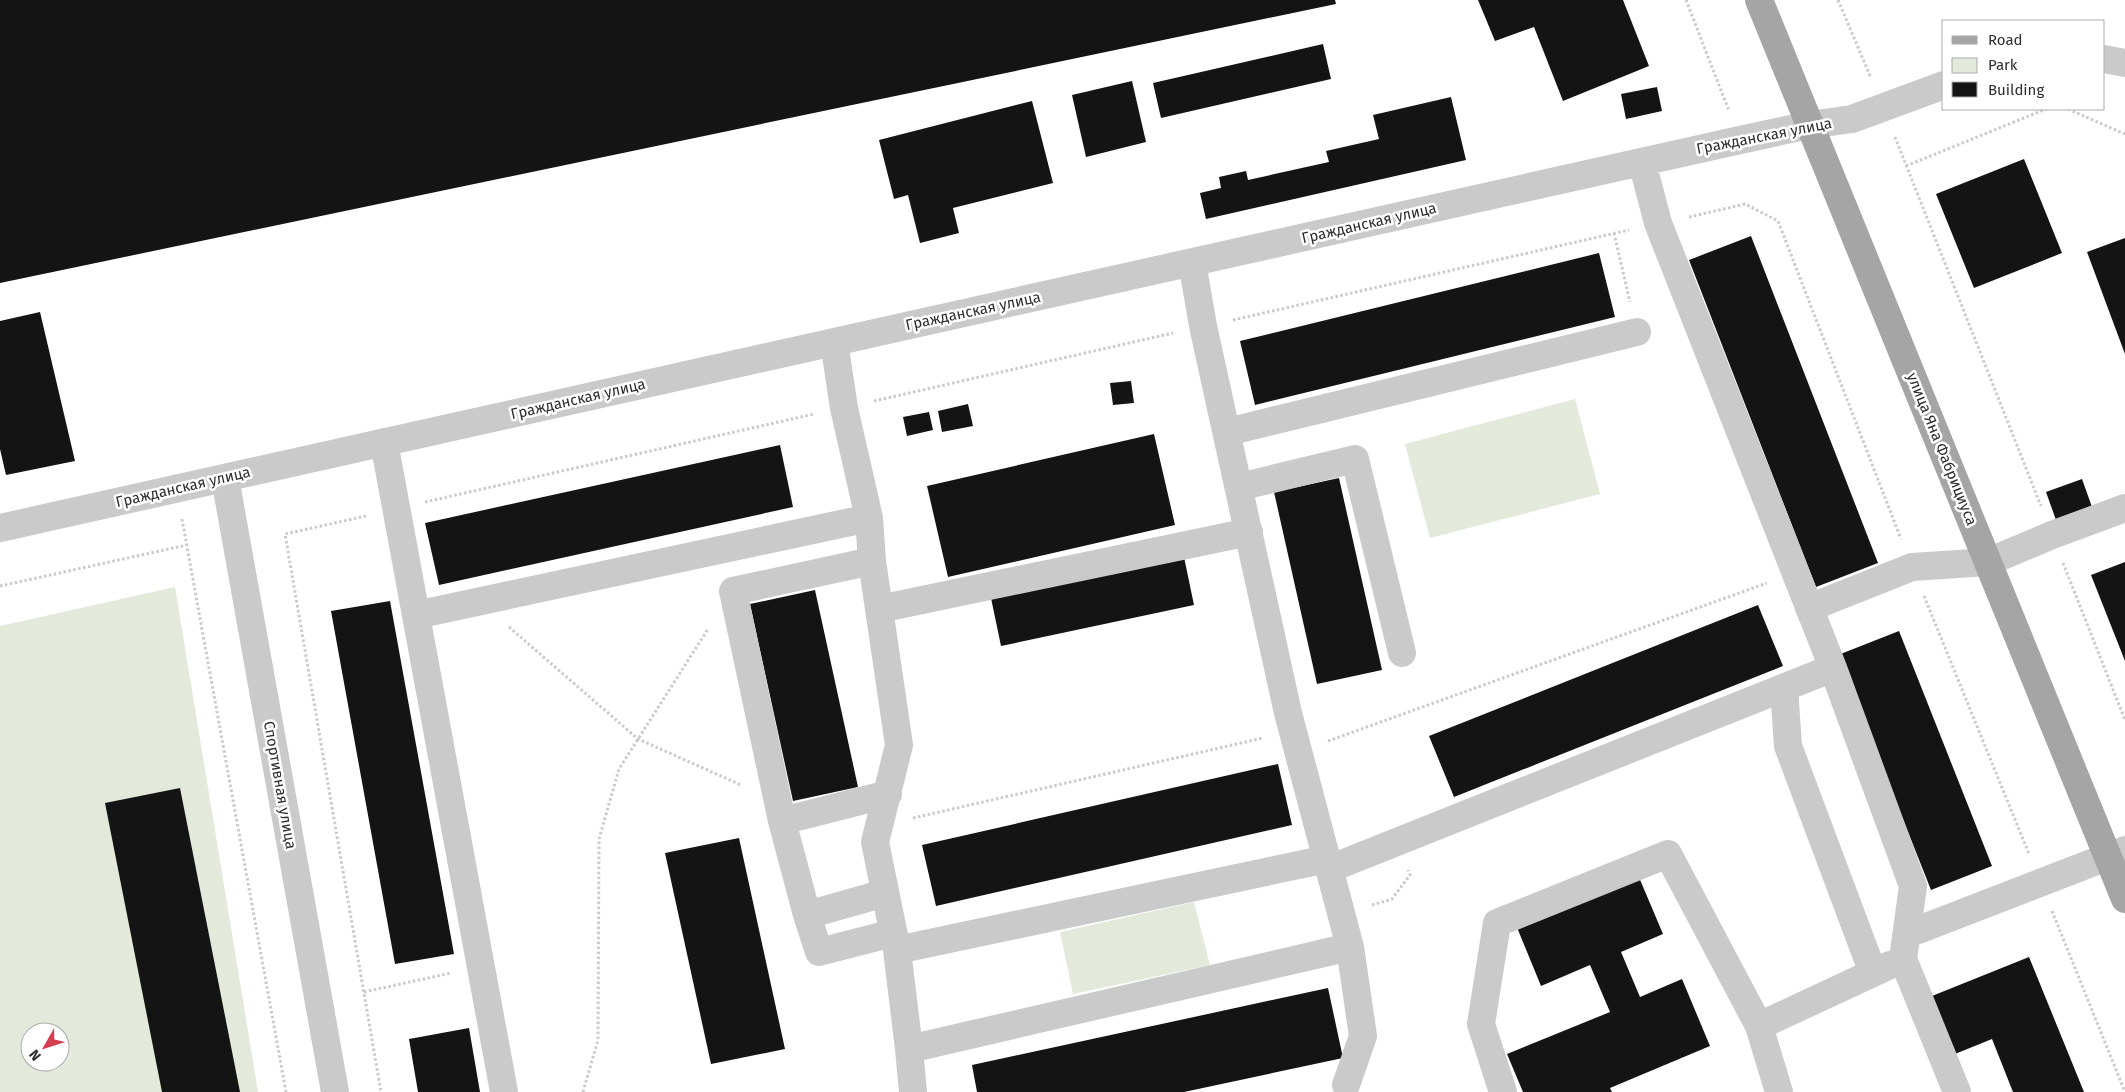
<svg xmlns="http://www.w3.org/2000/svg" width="2125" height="1092" viewBox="0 0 2125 1092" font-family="'Fira Sans',sans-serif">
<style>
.green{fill:#e3e9db;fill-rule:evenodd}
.building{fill:#141414}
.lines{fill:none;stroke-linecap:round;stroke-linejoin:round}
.path{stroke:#cacaca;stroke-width:3;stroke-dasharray:2.5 2.5;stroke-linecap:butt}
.minor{stroke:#cacaca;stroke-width:28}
.major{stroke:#a5a5a5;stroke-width:28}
.labels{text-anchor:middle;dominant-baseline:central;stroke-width:5;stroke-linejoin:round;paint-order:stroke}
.street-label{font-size:15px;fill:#2d2d2d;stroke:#fff}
</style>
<rect width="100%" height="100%" fill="#fff"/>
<!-- green -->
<path class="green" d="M 1575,399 L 1600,494 L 1430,538 L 1405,444 Z
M 175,587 L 258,1092 L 0,1092 L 0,626 ZM 30,1032 L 60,1032 L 60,1062 L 30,1062 Z
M 1194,902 L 1210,965 L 1073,994 L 1060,932 Z"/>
<!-- building -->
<path class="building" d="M 0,0 L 1335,0 L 1336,4 L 0,283 Z
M 1478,0 L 1623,0 L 1649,66 L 1563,101 L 1534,27 L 1495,41 Z
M 1323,44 L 1331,79 L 1161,118 L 1153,83 Z
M 1132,81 L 1146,142 L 1086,157 L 1072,95 Z
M 1657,87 L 1662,111 L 1626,119 L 1621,94 Z
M 1451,97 L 1466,160 L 1206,219 L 1200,193 L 1221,188 L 1219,177 L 1246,171 L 1248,180 L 1329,162 L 1326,151 L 1379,139 L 1373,115 Z
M 1032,101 L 1053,183 L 953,208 L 959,233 L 920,243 L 908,195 L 894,199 L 879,140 Z
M 2024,159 L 2062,253 L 1974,288 L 1936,194 Z
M 1751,236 L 1878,563 L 1816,587 L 1689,260 Z
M 2125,238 L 2125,354 L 2087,252 Z
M 1599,253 L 1615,317 L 1255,405 L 1240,341 Z
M 40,312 L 75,461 L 6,475 L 0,449 L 0,321 Z
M 1131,381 L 1134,403 L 1113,405 L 1110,383 Z
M 968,404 L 973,426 L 942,432 L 938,411 Z
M 929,412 L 933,430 L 907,436 L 903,417 Z
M 1154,434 L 1175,525 L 948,577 L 927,486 Z
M 780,445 L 793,507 L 439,585 L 425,523 Z
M 1339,478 L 1382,670 L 1317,684 L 1274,492 Z
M 2082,479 L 2092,507 L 2056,520 L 2046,492 Z
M 1184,557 L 1194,605 L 1001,646 L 991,598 Z
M 2125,562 L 2125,661 L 2091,575 Z
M 815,590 L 858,787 L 793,801 L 750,604 Z
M 390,601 L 454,954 L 395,964 L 331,611 Z
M 1758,605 L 1783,666 L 1454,797 L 1429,736 Z
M 1899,631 L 1992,866 L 1931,890 L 1838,655 Z
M 1278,764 L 1292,825 L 936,906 L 922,845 Z
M 180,788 L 240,1092 L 162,1092 L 105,803 Z
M 739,838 L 785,1049 L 711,1064 L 665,853 Z
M 1638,875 L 1663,934 L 1621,952 L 1640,997 L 1682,979 L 1710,1046 L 1610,1088 L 1612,1092 L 1523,1092 L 1507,1054 L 1610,1012 L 1590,965 L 1541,986 L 1516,925 Z
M 2029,957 L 2084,1092 L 2013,1092 L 1992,1039 L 1955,1054 L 1932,996 Z
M 1328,988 L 1343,1058 L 1184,1092 L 977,1092 L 972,1065 Z
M 469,1028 L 480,1092 L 418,1092 L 409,1039 Z"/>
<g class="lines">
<!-- path -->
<path class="path" d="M 1686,0 L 1729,111
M 1838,0 L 1871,78
M 2068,109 L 2125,134
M 1895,137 L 2041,506
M 1906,166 L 2046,109
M 1689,217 L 1745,204 L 1778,221 L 1901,539
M 1614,233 L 1630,302
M 1233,320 L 1629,230
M 874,401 L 1173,333
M 425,502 L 814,414
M 366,516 L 285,534 L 381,1092
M 182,519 L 286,1092
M 2063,563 L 2125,720
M 0,586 L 187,545
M 1924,596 L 2029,854
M 509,627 L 638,739 L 741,785
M 1328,741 L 1767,583
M 913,818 L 1263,738
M 1372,905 L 1392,899 L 1410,875 L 1408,870
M 2052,911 L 2125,1092
M 364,992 L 451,973
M 583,1092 L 598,1040 L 599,839 L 619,769 L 708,629"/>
<!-- minor -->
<path class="minor" d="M 2104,59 L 2125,63
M 1642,162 L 1658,223 L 1833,668 L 1913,886 L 1903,959 L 1957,1092
M 1227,432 L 1637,332
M 384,442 L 504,1092
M 225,478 L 335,1092
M 1239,487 L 1355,459 L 1402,653
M 869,518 L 872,561 L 899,745 L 875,842 L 897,950 L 909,1049 L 1350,947 L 1288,713 L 1203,326 L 1192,262
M 0,528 L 1740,140 L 1809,125 L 1852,119 L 1944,85
M 872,561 L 733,591 L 782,821 L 888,794
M 1809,608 L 1912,567 L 1988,562 L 2052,535 L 2125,508
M 879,609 L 1249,532
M 416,615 L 869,518 L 844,408 L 834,342
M 1784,688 L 1788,746 L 1873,973
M 782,821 L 807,915
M 1329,869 L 1833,668
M 885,893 L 807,915 L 819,952 L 893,933
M 1908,934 L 2125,850
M 897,950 L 1327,859
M 1759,1026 L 1890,965
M 909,1049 L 913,1092
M 1346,1085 L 1363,1036 L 1350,947
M 1503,1092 L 1481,1024 L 1497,923 L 1668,854 L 1759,1026 L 1779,1092"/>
<!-- major -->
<path class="major" d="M 1759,0 L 2125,899"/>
</g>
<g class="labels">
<!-- street labels -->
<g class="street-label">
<text transform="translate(1764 136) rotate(-11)">Гражданская улица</text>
<text transform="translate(1369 223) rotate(-13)">Гражданская улица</text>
<text transform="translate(973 311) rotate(-12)">Гражданская улица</text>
<text transform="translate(578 399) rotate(-13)">Гражданская улица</text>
<text transform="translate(1942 449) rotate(68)">улица Яна Фабрициуса</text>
<text transform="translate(183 487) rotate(-13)">Гражданская улица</text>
<text transform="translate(280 785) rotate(80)">Спортивная улица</text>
</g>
</g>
<!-- legend -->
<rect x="1942" y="20" width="162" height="90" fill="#ffffff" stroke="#ababab"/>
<rect x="1952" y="36" width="25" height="8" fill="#a5a5a5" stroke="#ababab"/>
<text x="1988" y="45" font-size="15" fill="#2d2d2d">Road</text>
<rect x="1952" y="58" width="25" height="15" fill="#e3e9db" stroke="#ababab"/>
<text x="1988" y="70" font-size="15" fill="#2d2d2d">Park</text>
<rect x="1952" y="82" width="25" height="15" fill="#141414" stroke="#ababab"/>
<text x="1988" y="95" font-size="15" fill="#2d2d2d">Building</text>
<!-- north arrow -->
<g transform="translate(45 1047) rotate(231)"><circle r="24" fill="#ffffff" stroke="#ababab"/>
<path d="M0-4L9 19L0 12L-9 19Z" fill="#d53d51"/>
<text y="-8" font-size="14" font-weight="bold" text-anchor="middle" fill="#2d2d2d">N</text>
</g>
</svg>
